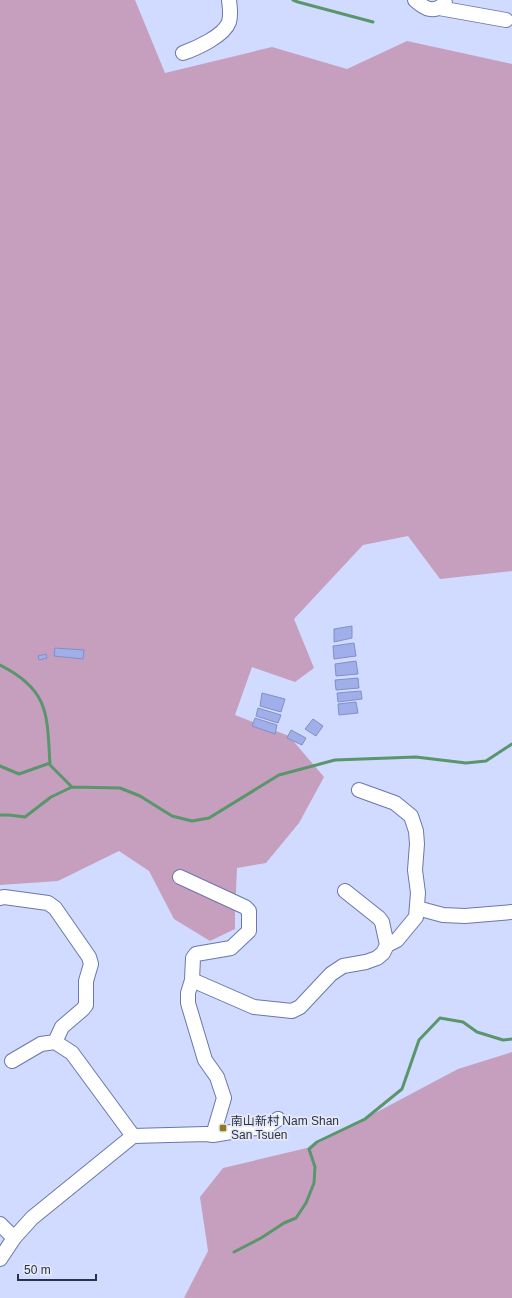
<svg xmlns="http://www.w3.org/2000/svg" width="512" height="1298" viewBox="0 0 512 1298" font-family="Helvetica,'Noto Sans TC',sans-serif">
<style>
.green{fill:#c69fbf}
.lines{fill:none;stroke-linecap:round;stroke-linejoin:round}
.stream{stroke:#5a956c;stroke-width:3}
.building{fill:#a0afe9;stroke:#818fc7}
.minor-casing{stroke:#6977ad;stroke-width:16}
.minor{stroke:#fff;stroke-width:14}
.poi-dot{fill:#927920;stroke:#e5e9f5;stroke-width:1.5}
.labels{text-anchor:middle;dominant-baseline:central;stroke-width:3.5;stroke-linejoin:round;paint-order:stroke}
.poi-label{font-size:12px;fill:#2b3148;stroke:#e5e9f5;text-anchor:start}
</style>
<rect width="100%" height="100%" fill="#d0dbff"/>
<!-- green -->
<path class="green" d="M 0,0 L 135,0 L 165,73 L 272,47 L 347,69 L 407,41 L 512,64 L 512,571 L 440,579 L 408,536 L 363,545 L 294,619 L 314,668 L 295,682 L 252,667 L 235,715 L 289,736 L 324,777 L 299,823 L 266,863 L 237,868 L 235,914 L 235,929 L 210,941 L 174,919 L 149,871 L 119,851 L 58,881 L 0,885 Z
M 512,1052 L 512,1298 L 184,1298 L 208,1251 L 200,1197 L 223,1168 L 311,1147 L 458,1069 Z"/>
<g class="lines">
<!-- stream -->
<path class="stream" d="M 293,0 L 298,2 L 373,22
M 0,665 C 50,690 47,715 50,765 L 72,787
M 0,766 L 19,774 L 50,763
M 0,815 L 9,815 L 25,817 L 51,797 L 72,787 L 120,788 L 140,796 L 172,816 L 192,821 L 209,818 L 279,775 L 335,760 L 416,757 L 466,763 L 486,761 L 512,744
M 234,1252 L 261,1238 L 284,1223 L 296,1218 L 306,1203 L 314,1183 L 315,1167 L 309,1149 L 317,1142 L 365,1119 L 402,1089 L 419,1040 L 440,1018 L 463,1022 L 477,1032 L 503,1040 L 512,1039"/>
</g>
<!-- building -->
<path class="building" d="M 352,626 L 352,638 L 334,642 L 334,629 Z
M 354,643 L 356,656 L 334,659 L 333,646 Z
M 55,648 L 84,650 L 83,659 L 54,656 Z
M 46,654 L 47,658 L 39,660 L 38,656 Z
M 356,661 L 358,674 L 336,676 L 335,664 Z
M 358,678 L 359,688 L 336,690 L 335,680 Z
M 361,691 L 362,699 L 338,702 L 337,693 Z
M 262,693 L 285,699 L 281,712 L 260,706 Z
M 356,702 L 358,713 L 339,715 L 338,704 Z
M 258,708 L 281,715 L 278,723 L 256,716 Z
M 255,718 L 277,725 L 275,734 L 252,726 Z
M 313,719 L 323,726 L 316,736 L 305,729 Z
M 291,730 L 306,738 L 302,745 L 287,738 Z"/>
<g class="lines">
<defs>
<path id="minor" d="M 415,0 C 425,9 434,14 445,3
M 439,8 L 506,20
M 183,53 C 197,48 224,36 229,22 C 231,15 230,7 229,0
M 359,790 L 395,803 L 411,816 L 416,831 L 417,844 L 415,870 L 418,893 L 416,917 L 397,940 L 387,945
M 180,877 L 245,907 L 249,911 L 249,931 L 231,948 L 196,954 L 193,958 L 192,980
M 0,898 L 4,897 L 48,903 L 55,908 L 89,957 L 91,964 L 86,981 L 86,1005 L 83,1009 L 62,1027 L 55,1042
M 417,908 L 443,915 L 465,916 L 512,912
M 12,1061 L 41,1044 L 55,1042 L 72,1053 L 133,1136
M 213,1135 L 224,1098 L 217,1077 L 205,1060 L 188,1003 L 188,993 L 192,980 L 254,1007 L 292,1011 L 300,1007 L 331,974 L 343,966 L 366,962 L 377,958 L 383,953 L 387,945 L 382,922 L 379,918 L 345,891
M 0,1224 L 14,1238
M 0,1259 L 14,1238 L 32,1218 L 133,1136 L 206,1134 L 213,1135 L 268,1126 L 278,1119"/>
</defs>
<!-- minor casing -->
<use href="#minor" class="minor-casing"/>
<!-- minor -->
<use href="#minor" class="minor"/>
</g>
<!-- markers -->
<rect class="poi-dot" x="219" y="1124" width="8" height="8" rx="2"/>
<g class="labels">
<!-- poi labels -->
<g class="poi-label">
<text x="231" y="1121">南山新村 Nam Shan<tspan x="231" dy="14">San Tsuen</tspan></text>
</g>
</g>
<!-- scale -->
<path d="M18 1274v6h78v-6" fill="none" stroke="#2b3148" stroke-width="2"/>
<text x="24" y="1274" font-size="12" fill="#2b3148" stroke="#e5e9f5" stroke-width="3" paint-order="stroke">50 m</text>
</svg>
